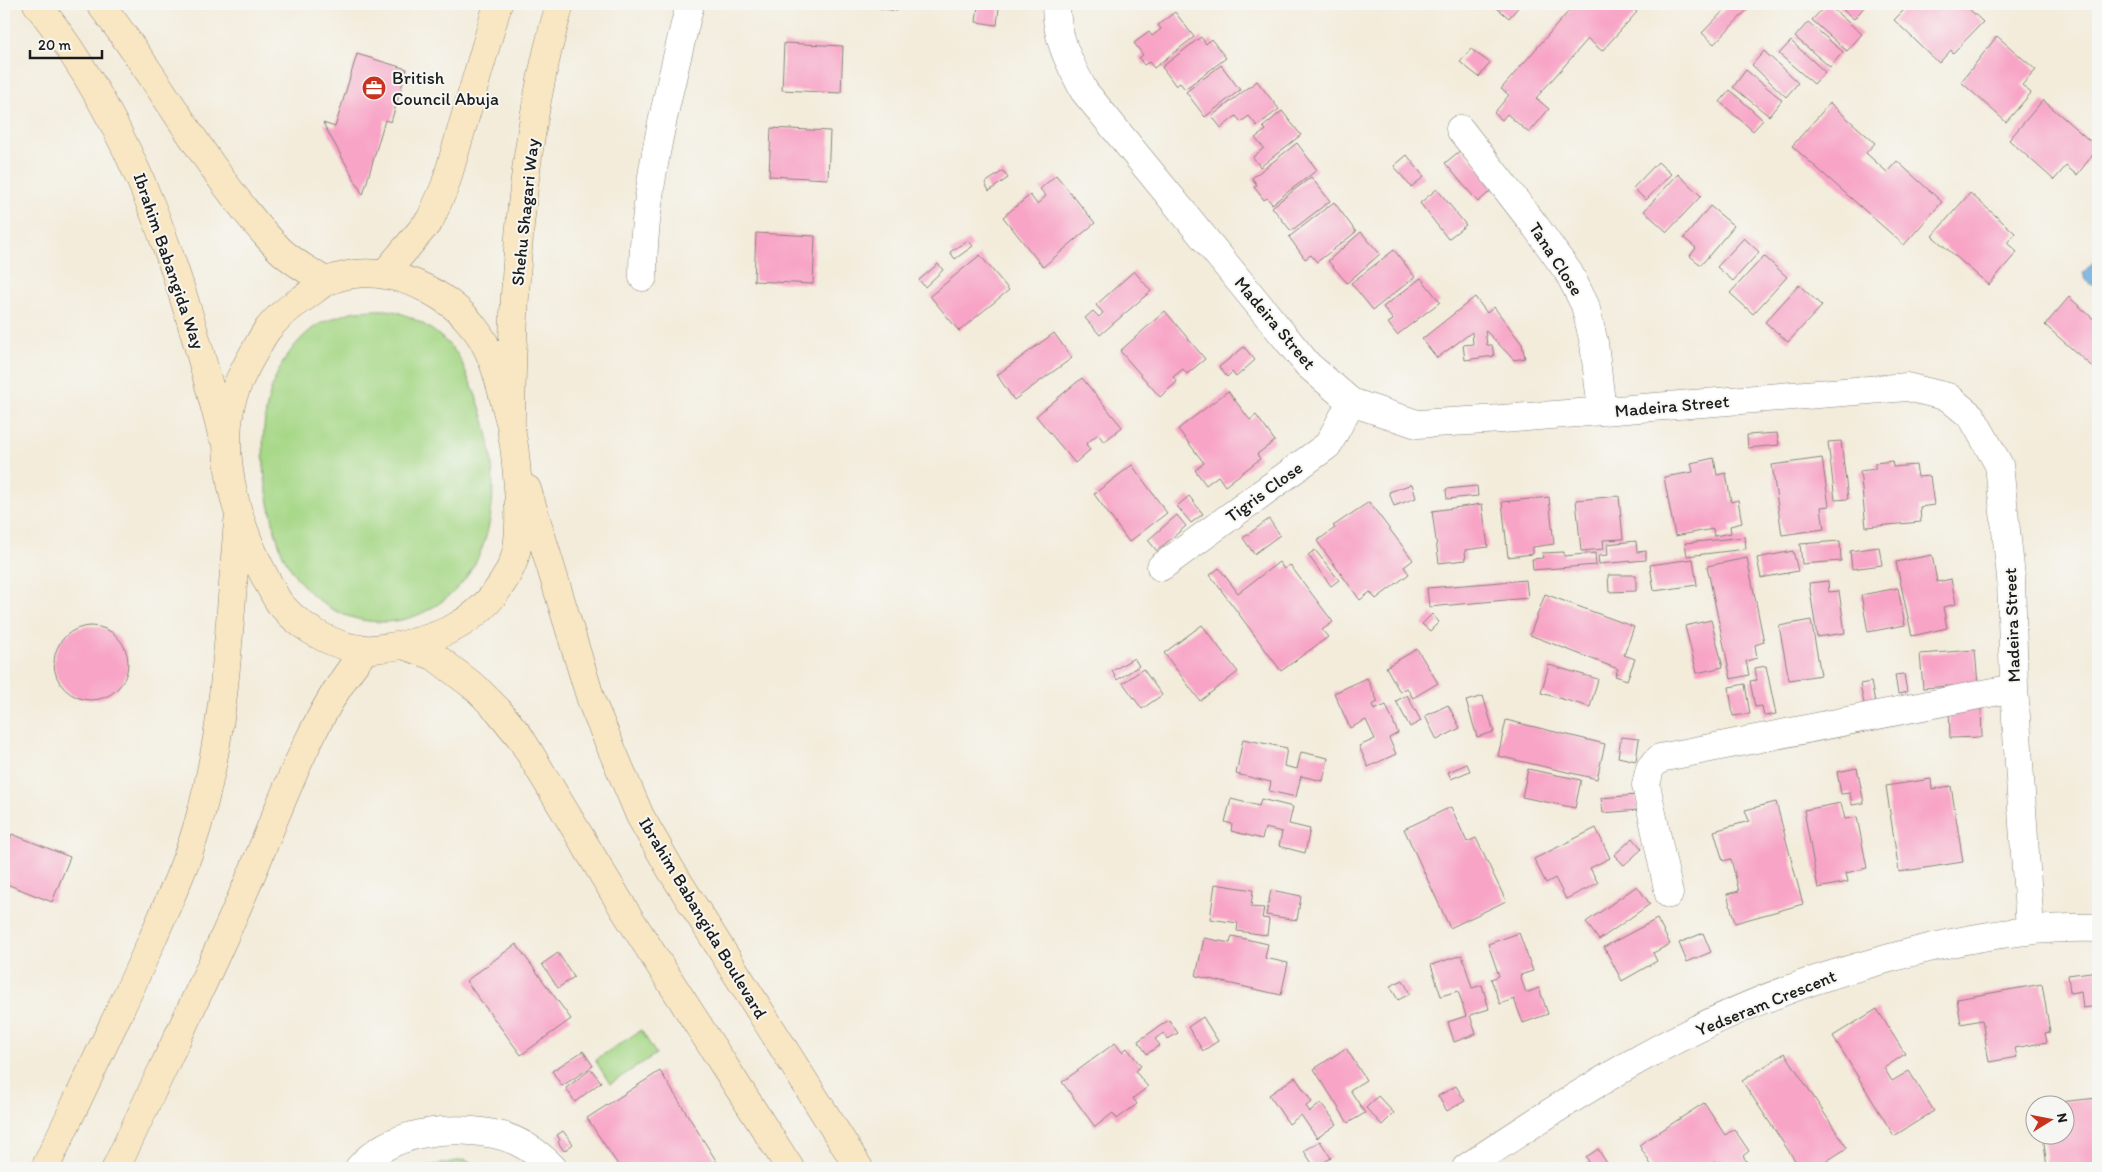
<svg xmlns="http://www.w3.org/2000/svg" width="2102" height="1172" viewBox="0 0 2102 1172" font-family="Itim,sans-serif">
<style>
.green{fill:#a5d785;stroke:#607a50}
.water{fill:#6fafe2;stroke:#46667f}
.building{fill:#f8a4c6}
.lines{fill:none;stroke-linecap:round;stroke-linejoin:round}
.street-casing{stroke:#88847c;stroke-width:29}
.secondary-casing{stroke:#88847c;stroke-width:29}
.street{stroke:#fff;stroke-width:28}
.secondary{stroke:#f9e7c3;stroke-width:28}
.labels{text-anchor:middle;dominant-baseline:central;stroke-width:4;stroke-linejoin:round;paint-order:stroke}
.poi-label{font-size:18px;fill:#1c1c1c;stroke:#f6f6f2;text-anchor:start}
.street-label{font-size:18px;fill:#1c1c1c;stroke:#f6f6f2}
</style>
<rect width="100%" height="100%" fill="#f6f6f2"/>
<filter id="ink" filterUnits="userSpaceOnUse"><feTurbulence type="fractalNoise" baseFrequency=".02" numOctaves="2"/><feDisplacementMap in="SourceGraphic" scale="10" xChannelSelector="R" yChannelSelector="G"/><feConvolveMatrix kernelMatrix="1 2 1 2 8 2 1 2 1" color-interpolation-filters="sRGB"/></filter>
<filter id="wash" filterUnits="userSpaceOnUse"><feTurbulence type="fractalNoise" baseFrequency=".0096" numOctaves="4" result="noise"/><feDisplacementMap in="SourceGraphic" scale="20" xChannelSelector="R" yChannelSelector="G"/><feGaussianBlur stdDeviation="1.12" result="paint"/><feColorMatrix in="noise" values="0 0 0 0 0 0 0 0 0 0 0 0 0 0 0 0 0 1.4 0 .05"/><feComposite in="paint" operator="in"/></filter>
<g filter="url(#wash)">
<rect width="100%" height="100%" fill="#f3ecdb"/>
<!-- green -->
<path class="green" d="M 354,311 C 367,311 385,308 397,312 C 419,319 443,335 457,354 C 462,361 465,370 468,378 C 503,448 510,565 430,609 C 411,620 390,624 368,621 C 333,616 307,596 289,566 C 279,551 275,530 271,513 C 257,449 257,372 313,328 C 324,320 341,316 354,311 Z
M 641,1030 L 656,1054 L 610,1084 L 595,1060 Z
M 464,1160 L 488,1168 L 417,1168 Z"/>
<!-- water -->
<path class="water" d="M 2098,257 L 2098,286 C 2089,286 2086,281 2083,273 Z"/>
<g id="blocks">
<!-- building -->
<path class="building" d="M 875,4 L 899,4 L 897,11 L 874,7 Z
M 1492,4 L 1521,4 L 1509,18 Z
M 1575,4 L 1628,4 L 1637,12 L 1602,51 L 1588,39 L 1536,98 L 1549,109 L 1529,133 L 1507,114 L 1502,120 L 1494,113 L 1509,95 L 1501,89 Z
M 1730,4 L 1753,4 L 1714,44 L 1702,33 Z
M 1827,4 L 1862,34 L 1847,51 L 1812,20 Z
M 1836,4 L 1865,4 L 1866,5 L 1854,19 Z
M 1910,4 L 1964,4 L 1983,22 L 1953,53 L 1951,50 L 1939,63 L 1894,20 Z
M 978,5 L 999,8 L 997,25 L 976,22 Z
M 1175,12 L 1194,37 L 1154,68 L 1149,62 L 1144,65 L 1139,58 L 1143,55 L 1134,43 L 1149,32 L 1152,36 L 1161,29 L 1158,25 Z
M 1808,22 L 1843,52 L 1830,67 L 1795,37 Z
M 1997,36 L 2036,70 L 2022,85 L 2031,93 L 2006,122 L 1961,82 Z
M 1201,37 L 1206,44 L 1211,39 L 1226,58 L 1185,89 L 1180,83 L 1176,86 L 1162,67 Z
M 1791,41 L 1825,72 L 1814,84 L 1779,54 Z
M 784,43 L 843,46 L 841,93 L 782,90 Z
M 1471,49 L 1490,63 L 1479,77 L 1460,62 Z
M 1764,51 L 1798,83 L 1786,97 L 1752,65 Z
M 357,54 L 407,69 L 391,122 L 385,120 L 363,195 L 323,123 L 335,127 Z
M 1221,65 L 1240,90 L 1205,117 L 1186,92 Z
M 1746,70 L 1782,100 L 1769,116 L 1733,87 Z
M 1257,81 L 1279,109 L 1257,126 L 1249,116 L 1241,122 L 1236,116 L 1221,128 L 1212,116 Z
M 1730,90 L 1763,120 L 1753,131 L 1720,102 Z
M 2043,100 L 2098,148 L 2077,175 L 2066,166 L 2054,180 L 2009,140 Z
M 1830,103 L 1875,143 L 1866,153 L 1887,172 L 1897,161 L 1942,202 L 1904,245 L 1792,146 Z
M 1282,111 L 1301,135 L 1260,167 L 1253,157 L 1264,148 L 1255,138 L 1266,130 L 1263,127 Z
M 771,128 L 830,131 L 828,179 L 769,176 Z
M 1297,143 L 1317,170 L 1272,204 L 1267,198 L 1264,200 L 1254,187 L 1257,185 L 1252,178 Z
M 1462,149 L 1495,187 L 1478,202 L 1445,163 Z
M 1407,155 L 1424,177 L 1411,187 L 1394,166 Z
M 1658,162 L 1671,174 L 1646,200 L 1633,188 Z
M 1003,171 L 1008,178 L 989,191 L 985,183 Z
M 1678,174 L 1701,196 L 1667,232 L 1644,211 Z
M 1056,175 L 1095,223 L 1043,267 L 1003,217 L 1030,195 L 1037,204 L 1046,196 L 1040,189 Z
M 1311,177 L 1330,201 L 1291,231 L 1272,207 Z
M 1437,189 L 1466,225 L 1448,239 L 1420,203 Z
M 1970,193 L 2015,233 L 2007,243 L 2017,252 L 1989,285 L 1932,236 Z
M 1334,202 L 1356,232 L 1317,262 L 1311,255 L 1305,259 L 1289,237 Z
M 1710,206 L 1734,226 L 1701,265 L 1690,256 L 1696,248 L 1684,238 Z
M 1361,232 L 1380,254 L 1347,283 L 1328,261 Z
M 756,233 L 815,236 L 813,284 L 754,281 Z
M 1744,238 L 1759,252 L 1733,281 L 1717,267 Z
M 968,240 L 973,246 L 955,259 L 950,252 Z
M 1394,250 L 1415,277 L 1373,310 L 1351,283 Z
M 980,255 L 1009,290 L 959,331 L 930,296 Z
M 1764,256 L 1787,277 L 1753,314 L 1730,293 Z
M 938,264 L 943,270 L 925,287 L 919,280 Z
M 1134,271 L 1151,291 L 1100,335 L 1085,318 L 1093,311 L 1099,317 L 1103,313 L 1096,305 Z
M 1421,278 L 1440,302 L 1397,335 L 1388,323 L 1393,320 L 1383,307 Z
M 1799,285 L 1822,306 L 1788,342 L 1765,322 Z
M 1475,297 L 1487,313 L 1494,307 L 1522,344 L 1525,358 L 1514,360 L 1485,330 L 1487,345 L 1492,345 L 1494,356 L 1465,360 L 1463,345 L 1473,344 L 1472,332 L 1437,358 L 1422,339 Z
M 2069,297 L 2098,323 L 2098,372 L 2045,325 Z
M 1165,311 L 1205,359 L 1187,374 L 1183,369 L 1173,377 L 1177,382 L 1160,397 L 1120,351 Z
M 1054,333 L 1072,358 L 1014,400 L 997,375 Z
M 1244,347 L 1255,360 L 1236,377 L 1232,372 L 1227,377 L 1219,367 Z
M 1082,378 L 1122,427 L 1104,442 L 1098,434 L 1086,444 L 1090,450 L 1075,463 L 1036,416 Z
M 1228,391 L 1250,420 L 1256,415 L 1275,441 L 1257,454 L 1260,459 L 1225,486 L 1218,476 L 1206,485 L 1195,470 L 1204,463 L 1178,429 Z
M 1777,433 L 1779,445 L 1748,448 L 1747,435 Z
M 1841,441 L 1848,499 L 1835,500 L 1828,442 Z
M 1714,458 L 1717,475 L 1726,473 L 1731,502 L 1738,500 L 1742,523 L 1730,526 L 1731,533 L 1714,536 L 1713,529 L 1675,536 L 1664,477 L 1693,472 L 1691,463 Z
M 1822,458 L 1829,506 L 1821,507 L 1824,529 L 1782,535 L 1772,465 Z
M 1892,461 L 1893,467 L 1916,465 L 1918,477 L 1930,476 L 1934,505 L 1920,507 L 1921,522 L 1866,527 L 1860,471 L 1875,469 L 1875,463 Z
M 1132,465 L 1167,513 L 1129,542 L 1094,494 Z
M 1412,484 L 1416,498 L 1394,506 L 1389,492 Z
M 1477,486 L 1478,496 L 1447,499 L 1446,489 Z
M 1189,496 L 1203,514 L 1191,523 L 1177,506 Z
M 1619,496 L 1623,539 L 1603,540 L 1604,549 L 1581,551 L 1576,500 Z
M 1549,497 L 1554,544 L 1533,547 L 1533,554 L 1508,557 L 1502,502 Z
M 1369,502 L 1413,560 L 1404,567 L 1409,574 L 1376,599 L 1370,592 L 1360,600 L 1317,541 L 1335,528 L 1333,526 Z
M 1482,504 L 1488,547 L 1465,550 L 1466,560 L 1439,563 L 1432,511 Z
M 1177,515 L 1186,526 L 1157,551 L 1148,540 Z
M 1269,519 L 1280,535 L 1254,554 L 1243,538 Z
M 1745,537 L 1746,549 L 1687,556 L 1685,543 Z
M 1636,541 L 1637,552 L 1646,551 L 1646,560 L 1599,564 L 1598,556 L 1608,555 L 1607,544 Z
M 1840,541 L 1841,561 L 1802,564 L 1800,544 Z
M 1879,547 L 1882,565 L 1852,569 L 1850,551 Z
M 1315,550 L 1339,580 L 1331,586 L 1308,555 Z
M 1793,551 L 1798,571 L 1761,578 L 1757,558 Z
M 1564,552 L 1564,556 L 1595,553 L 1596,565 L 1533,570 L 1532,559 L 1543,558 L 1542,553 Z
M 1932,555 L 1937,582 L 1951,579 L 1956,604 L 1943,607 L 1947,628 L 1912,636 L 1896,562 Z
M 1747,558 L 1764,642 L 1755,645 L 1757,658 L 1746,661 L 1749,675 L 1731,679 L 1707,566 Z
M 1693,559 L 1697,585 L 1654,591 L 1650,565 Z
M 1279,562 L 1284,569 L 1290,565 L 1333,622 L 1322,630 L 1328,637 L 1281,671 L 1210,575 L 1219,568 L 1238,593 Z
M 1608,575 L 1636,575 L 1636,591 L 1609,592 Z
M 1526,580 L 1528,598 L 1429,607 L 1427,588 Z
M 1828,581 L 1829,592 L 1839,591 L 1845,633 L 1817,637 L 1809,583 Z
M 1898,588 L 1905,625 L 1868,632 L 1861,595 Z
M 1545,594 L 1634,627 L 1624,655 L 1635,659 L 1627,680 L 1615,676 L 1618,669 L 1530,635 Z
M 1432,614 L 1439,622 L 1430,631 L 1422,624 Z
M 1711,620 L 1723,667 L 1697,673 L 1685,626 Z
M 1811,620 L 1821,675 L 1789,680 L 1779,626 Z
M 1202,625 L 1238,672 L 1200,701 L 1164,653 Z
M54 663a37 37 0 1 1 74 0a37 37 0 1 1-74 0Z
M 1417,649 L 1438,683 L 1413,698 L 1407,688 L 1400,692 L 1386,667 Z
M 1975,650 L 1978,684 L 1923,688 L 1920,654 Z
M 1134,658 L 1139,666 L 1117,680 L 1112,671 Z
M 1549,665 L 1598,679 L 1590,707 L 1541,693 Z
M 1766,666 L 1776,714 L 1764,716 L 1762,706 L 1755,707 L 1750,681 L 1757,680 L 1755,668 Z
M 1143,669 L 1162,695 L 1142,709 L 1123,683 Z
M 1904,674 L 1907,692 L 1898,694 L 1895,675 Z
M 1367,678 L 1378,702 L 1372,705 L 1374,710 L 1386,705 L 1398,733 L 1389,738 L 1396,754 L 1368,767 L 1359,746 L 1375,739 L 1366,720 L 1350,728 L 1334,693 Z
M 1871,682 L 1875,702 L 1864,704 L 1860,684 Z
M 1745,684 L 1750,714 L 1733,716 L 1729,687 Z
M 1407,695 L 1421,721 L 1410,727 L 1396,701 Z
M 1483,696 L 1494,732 L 1477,737 L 1466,701 Z
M 1448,705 L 1460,728 L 1437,740 L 1425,716 Z
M 1981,706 L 1982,737 L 1950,738 L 1949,707 Z
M 1506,720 L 1605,744 L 1597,779 L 1498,756 Z
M 1621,737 L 1639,739 L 1636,761 L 1618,757 Z
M 1243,739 L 1287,748 L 1284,766 L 1297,769 L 1301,752 L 1328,758 L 1323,781 L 1301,776 L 1296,797 L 1269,791 L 1271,782 L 1236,774 Z
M 1467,764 L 1470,771 L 1451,779 L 1448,772 Z
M 1857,768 L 1864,803 L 1852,805 L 1850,793 L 1841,794 L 1837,772 Z
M 1528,769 L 1581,780 L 1575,808 L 1522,797 Z
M 1931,779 L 1932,789 L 1951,786 L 1963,862 L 1899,872 L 1886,786 Z
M 1636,795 L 1638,810 L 1603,813 L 1601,798 Z
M 1231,799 L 1259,806 L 1261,799 L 1293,807 L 1289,824 L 1310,829 L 1305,853 L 1279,846 L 1282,832 L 1265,828 L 1262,839 L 1231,831 L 1232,824 L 1225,822 Z
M 1776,802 L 1803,904 L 1735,923 L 1727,894 L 1739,891 L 1731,859 L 1723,861 L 1714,831 L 1749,821 L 1745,810 Z
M 1841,803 L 1845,819 L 1857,817 L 1867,868 L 1846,873 L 1848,882 L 1818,888 L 1804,810 Z
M 1451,807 L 1467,842 L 1476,838 L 1506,901 L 1450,928 L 1404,829 Z
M 1596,828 L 1610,858 L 1590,868 L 1598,883 L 1566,899 L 1555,878 L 1546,883 L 1534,859 Z
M 12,834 L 70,857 L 52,902 L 4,883 L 4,855 Z
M 1633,838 L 1642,849 L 1624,865 L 1614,855 Z
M 1215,884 L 1253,890 L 1251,907 L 1264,908 L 1262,918 L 1269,919 L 1267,935 L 1237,931 L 1238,923 L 1210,919 Z
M 1637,886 L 1650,904 L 1599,940 L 1586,922 Z
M 1271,890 L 1301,896 L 1297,920 L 1266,915 Z
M 1657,919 L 1670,944 L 1653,953 L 1657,961 L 1622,981 L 1604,947 Z
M 1519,933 L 1533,971 L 1520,975 L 1526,993 L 1539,988 L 1548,1014 L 1523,1023 L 1514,999 L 1500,1004 L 1491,979 L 1499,976 L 1488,944 Z
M 1703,933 L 1711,952 L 1687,962 L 1679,943 Z
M 1232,936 L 1268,944 L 1265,958 L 1288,963 L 1281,995 L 1196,976 L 1204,938 L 1230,943 Z
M 516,944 L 571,1019 L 521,1055 L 466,981 Z
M 558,953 L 574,977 L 558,988 L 542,964 Z
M 1462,955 L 1472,988 L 1482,985 L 1489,1009 L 1470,1015 L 1476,1034 L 1454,1042 L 1448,1022 L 1466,1016 L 1458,991 L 1441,996 L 1431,965 Z
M 2098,971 L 2098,1006 L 2083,1008 L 2081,991 L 2070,993 L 2068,975 Z
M 1403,980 L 1410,994 L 1398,1000 L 1390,986 Z
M 2042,984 L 2050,1032 L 2045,1033 L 2047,1042 L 2015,1048 L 2017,1057 L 1989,1062 L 1982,1020 L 1961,1024 L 1957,999 Z
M 1877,1009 L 1905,1054 L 1884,1068 L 1892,1081 L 1909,1071 L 1934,1111 L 1894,1136 L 1833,1036 Z
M 1203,1017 L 1218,1041 L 1203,1051 L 1188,1027 Z
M 1169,1020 L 1178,1033 L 1168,1039 L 1163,1033 L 1155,1039 L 1160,1045 L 1147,1054 L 1138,1041 Z
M 1115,1043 L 1122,1052 L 1127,1048 L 1141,1066 L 1135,1071 L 1148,1087 L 1133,1098 L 1137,1104 L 1117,1119 L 1113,1113 L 1095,1127 L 1062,1082 Z
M 1346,1048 L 1366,1080 L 1350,1090 L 1365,1113 L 1348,1123 L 1314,1069 Z
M 583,1051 L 593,1066 L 562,1086 L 552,1071 Z
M 1785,1053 L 1847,1148 L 1816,1168 L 1800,1168 L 1742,1081 Z
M 591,1069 L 601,1082 L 575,1102 L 566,1088 Z
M 660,1071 L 717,1162 L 707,1168 L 620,1168 L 587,1118 Z
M 1295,1077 L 1312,1102 L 1306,1106 L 1310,1112 L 1321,1103 L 1337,1124 L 1317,1138 L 1301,1115 L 1289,1124 L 1269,1095 Z
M 1456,1086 L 1465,1101 L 1447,1111 L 1438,1096 Z
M 1378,1096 L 1394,1113 L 1382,1125 L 1366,1108 Z
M 2098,1098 L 2098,1168 L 2047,1168 L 2043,1134 L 2064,1134 L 2064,1104 L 2049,1103 Z
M 1704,1103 L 1725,1135 L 1734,1129 L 1749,1151 L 1743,1156 L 1751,1168 L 1730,1168 L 1728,1165 L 1720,1168 L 1716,1161 L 1705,1168 L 1699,1166 L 1695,1168 L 1653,1168 L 1639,1145 Z
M 563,1131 L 573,1144 L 564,1151 L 558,1142 L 560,1140 L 557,1135 Z
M 1320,1141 L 1331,1158 L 1315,1168 L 1304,1151 Z
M 1598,1149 L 1610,1168 L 1580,1168 L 1589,1162 L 1586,1157 Z"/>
</g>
</g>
<g filter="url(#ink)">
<use href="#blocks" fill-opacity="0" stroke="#88847c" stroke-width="1"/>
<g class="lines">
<defs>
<path id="street" d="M 1056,4 C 1056,38 1069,62 1084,91 L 1308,365 L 1351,402 L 1417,424 L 1502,419 L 1907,387 L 1948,397 L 1972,417 L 1999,465 L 2011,577 L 2014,688 L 2030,929
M 1460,129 L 1536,227 L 1569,273 L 1585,305 L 1594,343 L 1602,411
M 643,277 C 643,188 669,90 690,4
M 1161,567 L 1328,445 L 1351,402
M 1669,894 L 1646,785 L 1650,768 L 1660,758 L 2014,688
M 359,1168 C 390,1131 450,1125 494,1134 C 516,1138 538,1152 553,1168
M 1466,1168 C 1568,1099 1676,1030 1793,988 C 1824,976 1857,967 1890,958 C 1958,939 2027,926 2098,928"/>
<path id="secondary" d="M 37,4 C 138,132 182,279 222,435
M 100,4 C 162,82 208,174 277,247 C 290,261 310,271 326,282
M 385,273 L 430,220 L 445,186 L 498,4
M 510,422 C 501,390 495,352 473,326 C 461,310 444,298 427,289 C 396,273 359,267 326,282 C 318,286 310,294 302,299 C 290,307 277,317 268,329 C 262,336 258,346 253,354 C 244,370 233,390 230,409 C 219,466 240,531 267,581 C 272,589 276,600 282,606 C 303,630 342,652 373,649 C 434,643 485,624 512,565 C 524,538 518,484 515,454 C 514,442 510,430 511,417 C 513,280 521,136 560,4
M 527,489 L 592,703 L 640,816 L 671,870 L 859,1168
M 406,646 L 434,656 L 476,688 L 498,710 L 520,737 L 625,911 L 790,1168
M 45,1168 C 81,1092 118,1017 152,940 C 169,900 189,859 200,817 C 227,720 229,621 238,522
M 116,1168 C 158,1077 203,987 243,894 C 280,810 307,721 366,649"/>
</defs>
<!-- street casing -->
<use href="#street" class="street-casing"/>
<!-- secondary casing -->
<use href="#secondary" class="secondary-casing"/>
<!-- street -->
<use href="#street" class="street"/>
<!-- secondary -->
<use href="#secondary" class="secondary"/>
</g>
</g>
<!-- icons -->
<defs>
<symbol id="office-disc" viewBox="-11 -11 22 22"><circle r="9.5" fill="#c8321e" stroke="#f6f6f2"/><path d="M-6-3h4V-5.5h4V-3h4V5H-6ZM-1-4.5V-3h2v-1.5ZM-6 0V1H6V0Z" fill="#fff"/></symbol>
</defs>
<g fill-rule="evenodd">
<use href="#office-disc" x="360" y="74" width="28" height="28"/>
</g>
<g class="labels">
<!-- poi labels -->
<g class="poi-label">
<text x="392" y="78">British<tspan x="392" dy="21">Council Abuja</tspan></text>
</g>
<!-- street labels -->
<g class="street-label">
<text transform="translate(525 212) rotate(-84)">Shehu Shagari Way</text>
<text transform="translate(1556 259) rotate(57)">Tana Close</text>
<text transform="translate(169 261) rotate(71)">Ibrahim Babangida Way</text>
<text transform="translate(1275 323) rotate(50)">Madeira Street</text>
<text transform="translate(1672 406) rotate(-5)">Madeira Street</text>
<text transform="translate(1264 492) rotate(-36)">Tigris Close</text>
<text transform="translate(2012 625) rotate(-92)">Madeira Street</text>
<text transform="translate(703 918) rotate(59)">Ibrahim Babangida Boulevard</text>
<text transform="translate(1766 1003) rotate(-22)">Yedseram Crescent</text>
</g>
</g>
<!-- margin -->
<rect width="2102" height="1172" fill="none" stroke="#f6f6f2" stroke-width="20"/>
<!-- north arrow -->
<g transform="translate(2050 1120) rotate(80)"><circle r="24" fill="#f6f6f2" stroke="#9f9f9c"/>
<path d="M0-4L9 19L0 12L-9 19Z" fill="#c8321e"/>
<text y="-8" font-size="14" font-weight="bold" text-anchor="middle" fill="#1c1c1c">N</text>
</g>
<!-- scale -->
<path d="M30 50v8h72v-8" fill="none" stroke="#1c1c1c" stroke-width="2.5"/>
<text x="38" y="50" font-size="15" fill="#1c1c1c" stroke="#f6f6f2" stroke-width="4" paint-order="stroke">20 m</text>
</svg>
